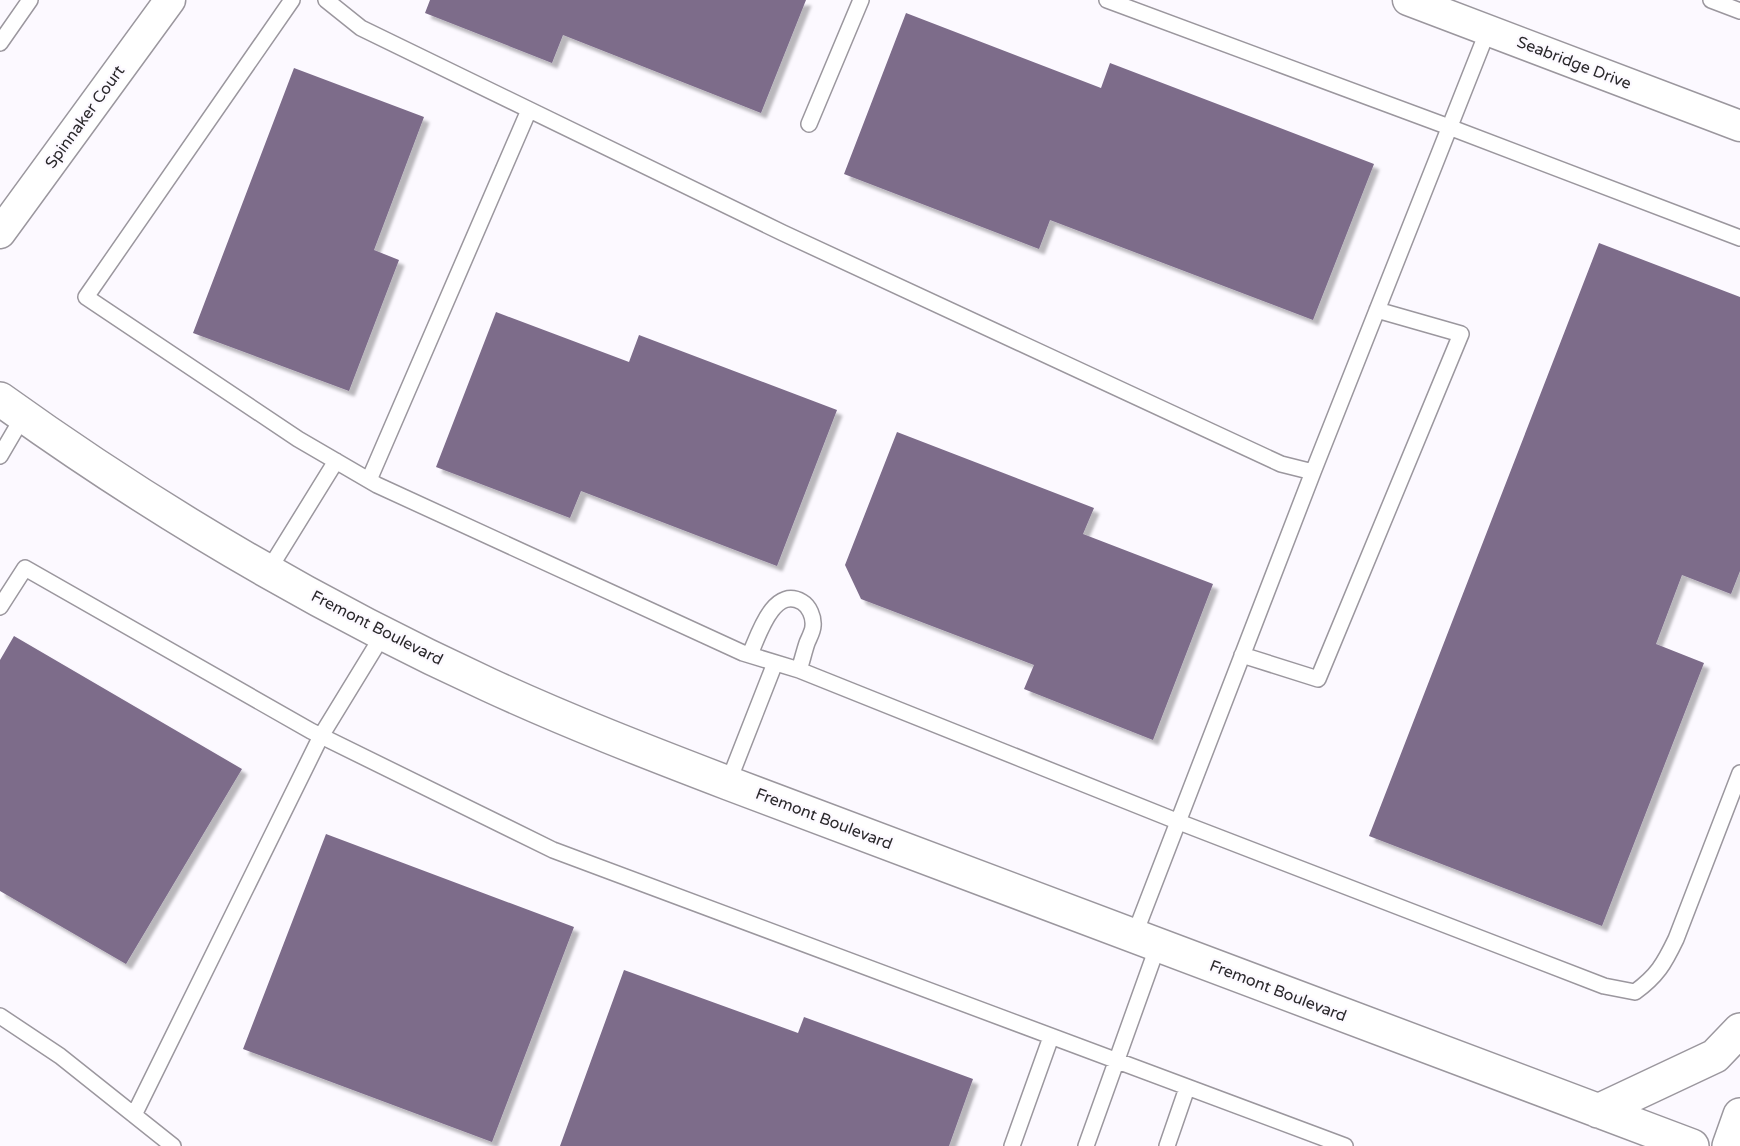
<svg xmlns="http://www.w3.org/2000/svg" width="1740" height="1146" viewBox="0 0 1740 1146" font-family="'Varela Round',sans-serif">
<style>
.building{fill:#7d6c8a;filter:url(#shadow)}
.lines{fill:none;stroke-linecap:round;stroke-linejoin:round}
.lane-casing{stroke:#9b979e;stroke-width:18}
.street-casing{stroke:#9b979e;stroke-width:33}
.secondary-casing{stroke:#9b979e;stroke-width:36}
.lane{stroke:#fff;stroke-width:15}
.street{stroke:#fff;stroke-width:30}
.secondary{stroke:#fff;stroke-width:33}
.labels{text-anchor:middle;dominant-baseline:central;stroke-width:4.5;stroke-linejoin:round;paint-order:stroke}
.street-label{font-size:16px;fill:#2a282b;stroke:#fcf9ff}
</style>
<defs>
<filter id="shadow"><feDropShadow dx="5.5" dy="5.5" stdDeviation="1.5" flood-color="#0004"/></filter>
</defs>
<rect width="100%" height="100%" fill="#fcf9ff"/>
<!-- building -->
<path class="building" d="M 430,0 L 806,0 L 761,113 L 563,35 L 552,63 L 425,13 Z
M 906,13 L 1101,88 L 1110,63 L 1374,164 L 1313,320 L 1050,220 L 1039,249 L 844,174 Z
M 294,68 L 424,117 L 374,250 L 399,260 L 349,391 L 193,333 Z
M 1599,243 L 1740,297 L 1740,571 L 1731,594 L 1682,575 L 1656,644 L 1704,663 L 1602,926 L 1369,836 Z
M 496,312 L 629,362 L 639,335 L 837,410 L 777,566 L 581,491 L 570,518 L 436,467 Z
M 897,432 L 1094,508 L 1083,534 L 1213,584 L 1153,740 L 1024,689 L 1034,665 L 861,599 L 845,565 Z
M 14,636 L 242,769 L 126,964 L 0,891 L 0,660 Z
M 326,834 L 574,927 L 492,1142 L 243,1049 Z
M 624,970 L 798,1033 L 804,1017 L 973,1079 L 949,1146 L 560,1146 Z"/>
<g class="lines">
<defs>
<path id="lane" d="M 292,0 L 86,297 L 298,439 L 377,485 L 743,653 L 799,670 L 1179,822 L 1604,986 L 1635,992 C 1657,976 1664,964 1676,939 L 1740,773
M 326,0 L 361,28 L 783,233 L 1281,464 L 1313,472 L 1134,936
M 1107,0 L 1449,127 L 1740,238
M 1711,0 L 1740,11
M 0,43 L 30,0
M 809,124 L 861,0
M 0,456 L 24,415
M 1313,472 L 1488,30
M 369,480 L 529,110
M 268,571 L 336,461
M 0,607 L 25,568 L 311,731 L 553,850 L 1345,1146
M 750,654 C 758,637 773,585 802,602 C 809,606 814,617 813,626 C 813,631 809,638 807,643 C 804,652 802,661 799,670
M 1242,655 L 1318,679 L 1461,334 L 1377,310
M 728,783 L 775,663
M 0,1016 L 60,1056 L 173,1146
M 134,1115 L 321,736 L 384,633
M 1012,1146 L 1051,1037
M 1086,1146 L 1158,945
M 1167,1146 L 1187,1088"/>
<path id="street" d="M 1408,0 L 1740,126
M 0,233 L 170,0"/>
<path id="secondary" d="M 0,399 C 153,509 317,606 489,685 C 567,721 647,752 728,783 L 1692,1146
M 1598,1111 L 1715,1056 L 1740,1030
M 1729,1146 L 1740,1115"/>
</defs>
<!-- lane casing -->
<use href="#lane" class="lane-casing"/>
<!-- street casing -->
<use href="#street" class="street-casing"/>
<!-- secondary casing -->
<use href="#secondary" class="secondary-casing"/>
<!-- lane -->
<use href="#lane" class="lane"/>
<!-- street -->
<use href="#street" class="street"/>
<!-- secondary -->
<use href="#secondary" class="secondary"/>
</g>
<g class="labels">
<!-- street labels -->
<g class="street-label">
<text transform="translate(1574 63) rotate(21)">Seabridge Drive</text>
<text transform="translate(85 117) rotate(-54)">Spinnaker Court</text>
<text transform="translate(377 628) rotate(27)">Fremont Boulevard</text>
<text transform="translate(824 819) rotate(21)">Fremont Boulevard</text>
<text transform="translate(1278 991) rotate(21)">Fremont Boulevard</text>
</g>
</g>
</svg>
